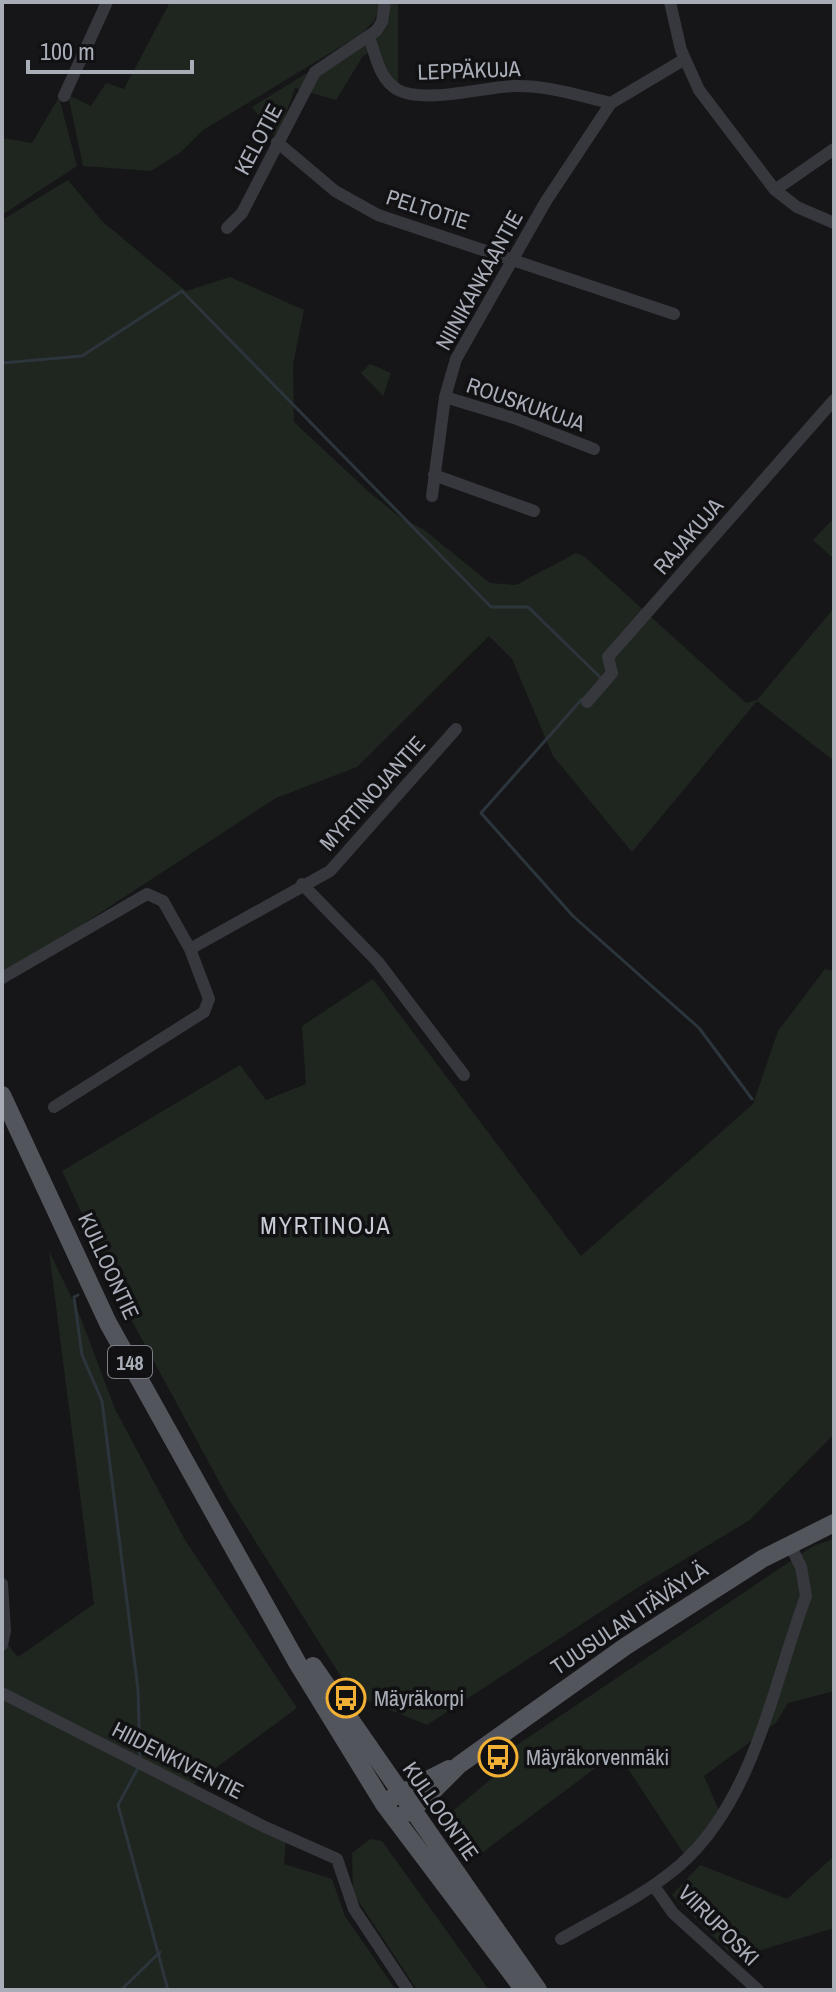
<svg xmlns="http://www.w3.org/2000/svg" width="836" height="1992" viewBox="0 0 836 1992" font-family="'Archivo Narrow',sans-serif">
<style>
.green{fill:#1e261f}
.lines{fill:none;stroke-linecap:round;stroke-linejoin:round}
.stream{stroke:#2c353c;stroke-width:3}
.street{stroke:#37383d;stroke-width:12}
.primary{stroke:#53555c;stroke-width:18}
.labels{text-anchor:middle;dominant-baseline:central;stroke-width:7;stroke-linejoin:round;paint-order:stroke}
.shield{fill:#111113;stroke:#7b7e86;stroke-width:2}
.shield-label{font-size:20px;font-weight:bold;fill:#a8adb8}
.street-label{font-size:22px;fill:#a8adb8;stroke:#111113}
.poi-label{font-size:22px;fill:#a8adb8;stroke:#111113;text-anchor:start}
.neighbourhood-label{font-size:24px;letter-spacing:2px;fill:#c9ccd4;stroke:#111113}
</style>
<rect width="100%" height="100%" fill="#161618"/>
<!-- green -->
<path class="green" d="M 170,2 L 382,2 L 374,21 L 360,35 L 203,130 L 181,152 L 151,171 L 83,166 L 68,95 L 91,106 L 106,83 L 124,89 Z
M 386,2 L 398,2 L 398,88 L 370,52 L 363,56 L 336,100 L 295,88 L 277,139 L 252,107 L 357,42 L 377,24 Z
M 59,97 L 77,166 L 2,215 L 2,138 L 32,143 Z
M 68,180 L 102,221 L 186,291 L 230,277 L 304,310 L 293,364 L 294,422 L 369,492 L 401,518 L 423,529 L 490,583 L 516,585 L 576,553 L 585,557 L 746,703 L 757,700 L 834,608 L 834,761 L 757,701 L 632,852 L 553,756 L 512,659 L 489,636 L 357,767 L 276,798 L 2,977 L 2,220 Z
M 370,364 L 391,373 L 383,396 L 361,373 Z
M 834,518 L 834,559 L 813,540 Z
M 825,969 L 834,971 L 834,1434 L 750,1520 L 637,1588 L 427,1725 L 358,1697 L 338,1672 L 228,1498 L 132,1321 L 62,1171 L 240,1065 L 266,1100 L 306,1084 L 302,1026 L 373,979 L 581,1256 L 753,1104 L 778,1031 Z
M 49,1251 L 78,1311 L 115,1409 L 185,1540 L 297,1708 L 191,1786 L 286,1837 L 284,1864 L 332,1879 L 345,1916 L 396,1990 L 2,1990 L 2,1637 L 18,1657 L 94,1604 Z
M 834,1539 L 834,1691 L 788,1703 L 776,1723 L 704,1776 L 720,1813 L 684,1854 L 617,1752 L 479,1855 L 444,1818 L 507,1766 L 508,1751 L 813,1546 Z
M 370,1839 L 382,1841 L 489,1990 L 417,1990 L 353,1893 L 352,1853 Z
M 834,1856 L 834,1928 L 735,1958 L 672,1895 L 700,1865 L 787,1899 Z"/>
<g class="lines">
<!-- stream -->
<path class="stream" d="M 2,363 L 82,356 L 182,291 L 491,607 L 528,607 L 601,678
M 582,699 L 481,813 L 573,916 L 699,1028 L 752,1099
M 78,1295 L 74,1297 L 82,1355 L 102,1401 L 138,1690 L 140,1756
M 138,1768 L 118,1805 L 168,1990
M 121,1990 L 160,1952"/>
<!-- street -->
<path class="street" d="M 670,2 L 681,50 L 699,90 L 775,190 L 797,207 L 834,223
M 369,37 C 376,56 379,79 398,90 C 425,104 484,87 514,86 C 547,85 580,96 611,103 L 685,59
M 64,96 L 107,2
M 277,142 L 335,191 L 378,215 L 674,314
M 775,190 L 834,149
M 227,228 L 242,213 L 315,72 L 376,31 L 382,22 L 385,2
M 445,397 L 514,418 L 594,449
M 434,475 L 534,511
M 432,496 L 445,397 L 456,359 L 546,201 L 611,103
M 587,702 L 612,673 L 608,657 L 834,400
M 302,884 L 378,962 L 464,1075
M 2,978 L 147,894 L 163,901 L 190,949 L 330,871 L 456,729
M 54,1107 L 204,1012 L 209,999 L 190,949
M 2,1584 L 5,1631 L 2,1645
M 2,1693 L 265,1827 L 337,1859 L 354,1909 L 408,1990
M 654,1886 L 673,1913 L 758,1990
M 561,1939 C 601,1916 644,1896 680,1865 C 754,1800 773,1685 806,1596 L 801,1567 L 790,1545"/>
<!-- primary -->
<path class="primary" d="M 2,1095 L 108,1323 L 298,1664 L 384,1804 L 524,1990
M 313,1666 L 538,1990
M 390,1799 L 449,1769
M 396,1820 L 426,1798 L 459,1765 L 626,1646 L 762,1559 L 834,1523"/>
</g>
<!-- icons -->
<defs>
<symbol id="bus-ring" viewBox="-11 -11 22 22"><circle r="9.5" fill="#111113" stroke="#f2b134" stroke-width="1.5"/><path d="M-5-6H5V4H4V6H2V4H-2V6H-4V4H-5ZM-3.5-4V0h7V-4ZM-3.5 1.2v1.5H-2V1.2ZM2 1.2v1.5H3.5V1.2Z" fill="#f2b134"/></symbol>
</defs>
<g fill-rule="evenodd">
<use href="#bus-ring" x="324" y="1676" width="44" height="44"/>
<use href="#bus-ring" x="476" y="1735" width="44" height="44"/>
</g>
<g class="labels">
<!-- shield labels -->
<rect class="shield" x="108" y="1346" width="44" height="32" rx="6"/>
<g class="shield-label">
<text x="130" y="1362">148</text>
</g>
<!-- street labels -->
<g class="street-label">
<text transform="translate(469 70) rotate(-2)">LEPPÄKUJA</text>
<text transform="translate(258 139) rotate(-62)">KELOTIE</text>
<text transform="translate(428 209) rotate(18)">PELTOTIE</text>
<text transform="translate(479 280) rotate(-61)">NIINIKANKAANTIE</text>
<text transform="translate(526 404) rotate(19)">ROUSKUKUJA</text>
<text transform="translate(688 536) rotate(-49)">RAJAKUJA</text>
<text transform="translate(372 793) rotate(-48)">MYRTINOJANTIE</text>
<text transform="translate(109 1266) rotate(65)">KULLOONTIE</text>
<text transform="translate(629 1618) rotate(-34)">TUUSULAN ITÄVÄYLÄ</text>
<text transform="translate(178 1760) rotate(27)">HIIDENKIVENTIE</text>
<text transform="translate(441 1811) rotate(55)">KULLOONTIE</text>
<text transform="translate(719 1925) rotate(45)">VIIRUPOSKI</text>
</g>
<!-- poi labels -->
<g class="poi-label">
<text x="374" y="1698">Mäyräkorpi</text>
<text x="526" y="1757">Mäyräkorvenmäki</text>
</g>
<!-- neighbourhood labels -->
<g class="neighbourhood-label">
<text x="326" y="1225">MYRTINOJA</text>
</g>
</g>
<!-- border -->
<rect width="836" height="1992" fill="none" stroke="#a8adb8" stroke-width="8"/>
<!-- scale -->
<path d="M28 60v12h164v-12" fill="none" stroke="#a8adb8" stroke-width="4"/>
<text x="40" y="60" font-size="24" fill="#a8adb8" stroke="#111113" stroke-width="6" paint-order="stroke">100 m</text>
</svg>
